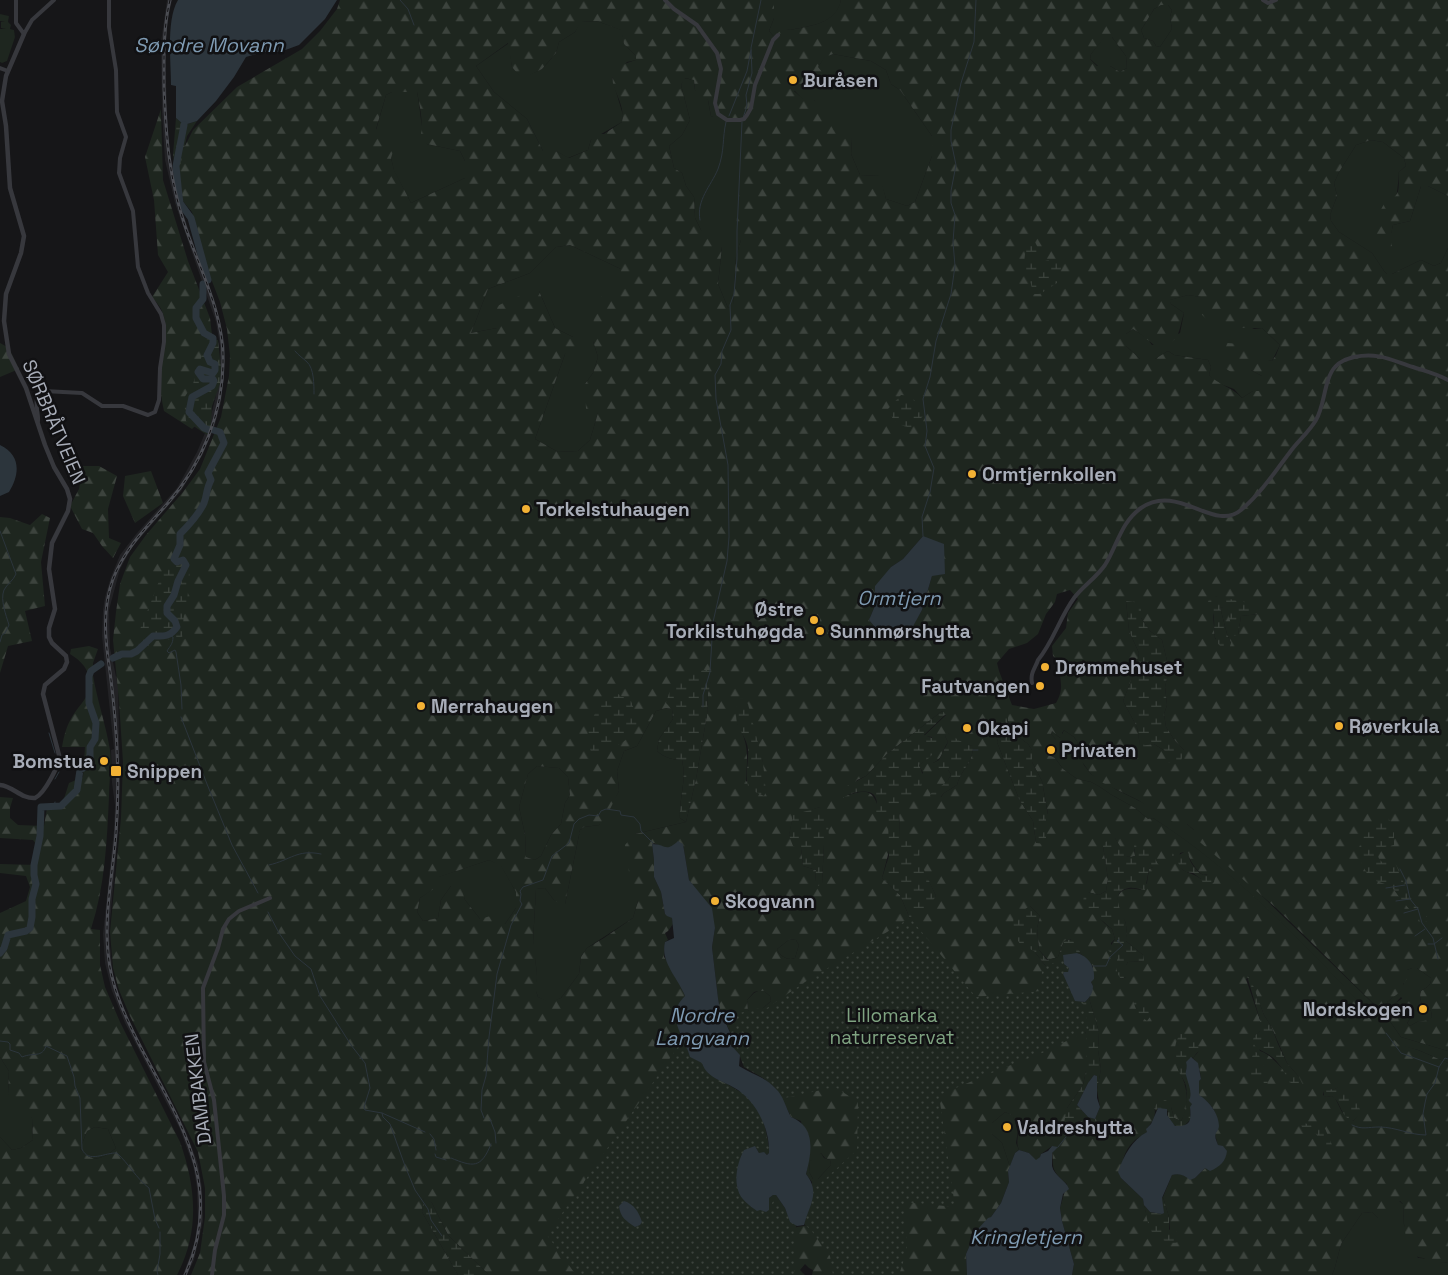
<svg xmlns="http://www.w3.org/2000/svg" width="1448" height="1275" viewBox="0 0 1448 1275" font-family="'Space Grotesk',sans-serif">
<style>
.built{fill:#222225}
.grass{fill:#1e261f}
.forest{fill:url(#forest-firs);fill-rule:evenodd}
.wetland{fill:url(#wetland-marsh)}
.park{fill:url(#park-dots)}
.water{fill:#2c353c}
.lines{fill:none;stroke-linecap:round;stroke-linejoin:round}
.stream{stroke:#2c353c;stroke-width:1}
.river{stroke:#2c353c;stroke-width:7}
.minor{stroke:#37383d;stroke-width:4}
.tertiary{stroke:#37383d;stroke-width:4.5}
.rail-casing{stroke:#4a4c52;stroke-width:3}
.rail{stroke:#111113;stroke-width:1;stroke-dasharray:4;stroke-linecap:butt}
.poi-dot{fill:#f2b134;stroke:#111113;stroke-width:2}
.labels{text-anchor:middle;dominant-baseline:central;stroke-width:5;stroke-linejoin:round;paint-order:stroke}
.poi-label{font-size:19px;font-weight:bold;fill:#a8adb8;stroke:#111113;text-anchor:start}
.street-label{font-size:19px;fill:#a8adb8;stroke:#111113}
.park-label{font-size:19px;fill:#7fa381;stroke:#111113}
.water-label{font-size:20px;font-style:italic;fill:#7f9bb3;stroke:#111113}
</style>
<defs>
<pattern id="forest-firs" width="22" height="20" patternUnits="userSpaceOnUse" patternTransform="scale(1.25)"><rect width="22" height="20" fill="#1e261f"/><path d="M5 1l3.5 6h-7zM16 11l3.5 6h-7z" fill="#3c433d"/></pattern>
<pattern id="wetland-marsh" width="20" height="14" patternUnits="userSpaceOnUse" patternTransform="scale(1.25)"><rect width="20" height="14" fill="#1e261f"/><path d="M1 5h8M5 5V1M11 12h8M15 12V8" fill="none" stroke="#3c433d"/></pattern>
<pattern id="park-dots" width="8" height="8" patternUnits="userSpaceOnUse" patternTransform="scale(1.25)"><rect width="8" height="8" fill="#1e261f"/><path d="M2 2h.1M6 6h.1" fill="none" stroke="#3c433d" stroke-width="1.8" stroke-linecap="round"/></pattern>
</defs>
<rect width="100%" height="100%" fill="#161618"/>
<!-- built -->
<path class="built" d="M 167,0 L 172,0 L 167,22 L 165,56 L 169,160 L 179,202 L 220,321 L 225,346 L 225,366 L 221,402 L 214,428 L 203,454 L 181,491 L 132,547 L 120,569 L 109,610 L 110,648 L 118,686 L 120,784 L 118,830 L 109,934 L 113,976 L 122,1003 L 128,1020 L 184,1127 L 198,1164 L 202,1188 L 203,1221 L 194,1260 L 187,1275 L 183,1275 L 194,1245 L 198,1221 L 197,1188 L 193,1165 L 180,1129 L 125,1023 L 112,991 L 105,963 L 103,934 L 114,830 L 115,805 L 112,783 L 111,750 L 114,749 L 102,636 L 103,610 L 105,597 L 111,577 L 120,555 L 137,533 L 177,488 L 197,452 L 208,426 L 215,400 L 220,365 L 220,346 L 216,322 L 175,203 L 165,160 L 162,113 L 161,42 Z"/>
<!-- grass -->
<path class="grass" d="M 774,0 L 841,0 C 837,24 810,26 790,30 L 785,29 L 779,38 L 775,38 L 769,31 L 774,18 Z
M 1161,5 L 1168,5 L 1172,10 L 1170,17 L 1172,29 L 1160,47 L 1156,46 L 1153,41 L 1144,38 L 1141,30 L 1154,9 Z
M 0,14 L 9,16 L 8,22 L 11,25 L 10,29 L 14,30 L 15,37 L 7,61 L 2,63 L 0,62 L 0,29 L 6,29 L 1,28 L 1,22 L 5,22 L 0,21 Z
M 597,21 L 622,30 L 624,44 L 636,56 L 637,60 L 627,62 L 612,78 L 623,115 L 622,122 L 591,140 L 588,150 L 568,158 L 556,151 L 543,151 L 527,119 L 494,92 L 476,66 L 509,43 L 512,67 L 522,78 L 542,69 L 556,53 L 559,42 L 575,32 L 580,22 Z
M 1104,37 L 1112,37 L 1126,56 L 1127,68 L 1120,72 L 1110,66 L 1098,66 L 1090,59 L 1091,54 Z
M 833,54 L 871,61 L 886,70 L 891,84 L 900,90 L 932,136 L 932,156 L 915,202 L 907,206 L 886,199 L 879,176 L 860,175 L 851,154 L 852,139 L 834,131 L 814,100 L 803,100 L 794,90 L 818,67 L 825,56 Z
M 684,78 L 694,80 L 695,90 L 708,100 L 711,116 L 741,123 L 741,240 L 736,257 L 733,306 L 728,308 L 718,284 L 722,247 L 701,230 L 695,218 L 694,197 L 686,186 L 682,173 L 674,168 L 669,146 L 682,135 L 690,120 L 681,85 Z
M 392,92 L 417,92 C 421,110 420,127 427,144 L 460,151 L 465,161 L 465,178 L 411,203 L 394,171 L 391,158 L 376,130 L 386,95 Z
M 1371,140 L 1383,142 L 1404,158 L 1406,166 L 1399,172 C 1398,193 1393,213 1391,233 L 1393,225 L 1410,221 L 1421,186 L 1428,186 L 1448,196 L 1448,248 L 1441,263 L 1434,266 L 1421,260 L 1392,274 L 1387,274 L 1384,271 L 1372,253 L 1339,232 L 1331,221 L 1330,215 L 1337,196 L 1334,183 L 1339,172 L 1356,145 Z
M 570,245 L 621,269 L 622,282 L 593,341 L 598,357 L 593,373 L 585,384 L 598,413 L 590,440 L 578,451 L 558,452 L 535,439 L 565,354 L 573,337 L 555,328 L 539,291 L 497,328 L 471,333 L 488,289 L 530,273 L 556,247 Z
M 1188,295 L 1202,297 L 1254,329 L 1262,328 L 1280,345 L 1272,361 L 1262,359 L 1251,370 L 1262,376 L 1262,391 L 1253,391 L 1242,398 L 1234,389 L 1215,382 L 1209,375 L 1211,367 L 1208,360 L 1174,355 L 1168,351 L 1155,359 L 1140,359 L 1126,346 L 1126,334 L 1133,329 L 1147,338 L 1152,345 L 1180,333 L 1184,313 L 1171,304 L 1169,300 Z
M 666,708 L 672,709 L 673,719 L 659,739 L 657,751 C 664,757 672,760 682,760 C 687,779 679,799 680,818 L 686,822 L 635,834 L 638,901 L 633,918 L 587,948 L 581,957 L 579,974 L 561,998 L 550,1003 L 538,997 L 535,989 L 537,975 L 533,941 L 536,889 L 545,888 L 554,900 L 565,904 L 580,830 L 584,827 L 599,825 L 619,791 L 617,771 L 624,751 L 637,746 L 656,711 Z
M 1064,730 L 1074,737 L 1077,741 L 1078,751 L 1084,765 L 1091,774 L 1117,790 L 1187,824 L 1194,830 L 1387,1017 L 1401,1037 L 1448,1051 L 1448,1063 L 1418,1050 L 1398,1045 C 1322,963 1247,879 1153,818 L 1148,819 L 1135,808 L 1110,794 L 1100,787 L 1091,782 L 1077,779 L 1063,769 L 1055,758 L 1049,755 L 1046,747 L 1056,740 L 1051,734 L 1052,731 L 1060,738 Z
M 537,766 L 559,768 L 568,777 L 570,795 L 565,803 L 561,824 L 551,835 L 541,856 L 535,860 L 526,857 L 525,835 L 519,807 L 528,774 Z
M 489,860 L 501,865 L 516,892 L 516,908 L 505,924 L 480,919 L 465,900 L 460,886 L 451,886 L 441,900 L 438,918 L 423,921 L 417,912 L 420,898 L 434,888 L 438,877 Z
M 790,939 L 796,940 L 799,945 L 795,958 C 788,961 779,956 777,949 Z
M 1412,968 L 1417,968 L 1431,978 C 1432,985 1426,988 1421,991 C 1418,1000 1423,1007 1431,1011 L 1432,1017 L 1430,1020 L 1417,1022 L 1410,1026 L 1407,1023 L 1414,1014 L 1401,997 L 1394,1005 L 1390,1005 L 1387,1002 L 1403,989 L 1403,985 L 1407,970 Z
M 758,991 L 764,991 L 770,996 L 771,1001 L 759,1012 L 751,1013 L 748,1010 L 747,1000 L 754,993 Z
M 0,1057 L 9,1071 L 8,1094 L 32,1118 L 33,1140 L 21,1148 L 12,1150 L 0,1137 Z
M 1005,1112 L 1013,1115 L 1018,1131 L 1016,1143 L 1019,1150 L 1015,1153 L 1010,1167 L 1002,1143 L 992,1134 L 992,1123 Z
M 95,1127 L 108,1129 L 116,1148 C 103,1159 93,1164 80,1149 L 87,1131 Z
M 821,1153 L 824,1158 L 830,1160 L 831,1165 L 818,1179 L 813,1179 L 809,1172 L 810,1161 Z
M 1399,1201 L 1403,1204 L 1404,1225 L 1418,1258 C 1428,1257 1435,1264 1448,1262 L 1448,1275 L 1332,1275 L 1335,1267 L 1341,1244 L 1362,1213 L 1372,1212 L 1378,1218 Z"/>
<!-- forest -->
<path class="forest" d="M 340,0 L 774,0 L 774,18 L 769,31 L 775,38 L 779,38 L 778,33 C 782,29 784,28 790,30 C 810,26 836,24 841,0 L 1448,0 L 1448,196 L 1428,186 L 1421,186 L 1410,221 L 1393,225 L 1391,234 L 1392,246 L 1389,248 L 1376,236 L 1376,219 L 1385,202 C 1402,196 1398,189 1399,172 L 1406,166 L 1404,158 L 1383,142 L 1371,140 L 1356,145 L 1339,172 L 1334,183 L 1337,196 L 1330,215 L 1331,221 L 1339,232 L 1372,253 L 1384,271 L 1387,274 L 1392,274 L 1421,260 L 1434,266 L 1441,263 L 1448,248 L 1448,1051 L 1401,1037 L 1387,1017 L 1306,937 L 1275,907 L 1194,837 L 1194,830 L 1187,824 L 1183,828 L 1138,800 L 1101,782 L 1091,774 L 1080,759 L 1077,741 L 1074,737 L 1064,730 L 1062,733 L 1062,737 L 1060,738 L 1052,731 L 1051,734 L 1058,742 L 1046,747 L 1049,755 L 1055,758 L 1063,769 L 1077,779 L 1091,782 L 1100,787 L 1110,794 L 1135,808 L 1148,819 L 1153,818 C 1247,878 1322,963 1398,1044 L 1418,1050 L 1448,1063 L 1448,1262 L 1430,1264 L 1424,1258 C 1403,1259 1404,1219 1403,1204 L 1400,1201 L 1383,1218 L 1378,1218 L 1372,1212 L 1362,1213 L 1341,1244 L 1335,1267 L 1332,1275 L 1072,1275 L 1074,1264 L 1062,1221 L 1060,1208 L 1067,1184 C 1049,1169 1054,1167 1052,1146 L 1041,1154 L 1040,1157 L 1036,1161 L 1029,1153 L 1019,1150 C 1016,1142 1018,1140 1018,1132 C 1018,1127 1015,1120 1012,1115 L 1005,1112 L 992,1123 L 992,1134 L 1002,1143 L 1010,1167 L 1008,1171 L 1009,1182 L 1001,1203 L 991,1217 L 976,1231 L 966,1254 L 967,1275 L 812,1275 L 813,1270 L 809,1268 L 805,1264 L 800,1270 L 805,1275 L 489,1275 L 448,1235 L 432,1203 L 424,1198 L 422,1212 L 458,1275 L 191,1275 L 200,1253 L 205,1217 L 205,1188 L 198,1152 L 130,1016 L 119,990 L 113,968 L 110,932 L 121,818 L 123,762 L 119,701 L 113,640 L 116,612 L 120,584 L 130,557 L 146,535 L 183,492 L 200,469 L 221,417 L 229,376 L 230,356 L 227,329 L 220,302 L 205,263 L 192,212 L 182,200 L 177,180 L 181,154 L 193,130 L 237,87 L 302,49 L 320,31 L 337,9 ZM 1161,5 L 1168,5 L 1172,10 L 1170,17 L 1172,29 L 1160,47 L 1156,46 L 1153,41 L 1144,38 L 1141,30 L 1154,9 ZM 597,21 L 621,30 L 624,44 L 636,56 L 636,60 C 589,73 628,94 622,122 L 604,134 L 596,134 L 591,140 L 588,150 L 569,158 L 556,151 L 543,151 L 527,119 L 494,92 L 476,66 L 508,43 L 512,67 L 522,79 L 542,69 L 556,53 L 559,42 L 575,32 L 581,22 ZM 1112,37 L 1126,56 L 1127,68 L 1120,72 L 1110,66 L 1097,66 L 1090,59 L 1091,54 L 1104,38 ZM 833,54 L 871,61 L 886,70 L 891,84 L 900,90 L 932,136 L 932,156 L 915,202 L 907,206 L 886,199 L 880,176 L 860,175 L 851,154 L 852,139 L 849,127 L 842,125 L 834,130 L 824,109 L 814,100 L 803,99 L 794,91 L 803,89 L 809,80 L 819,78 L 822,72 L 818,67 L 825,57 ZM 685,78 L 694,80 L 695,90 L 700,98 L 708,100 L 711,116 L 729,123 L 741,123 L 741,158 L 736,232 L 741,240 L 736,257 L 733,305 L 728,308 L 718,284 L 722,246 L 720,235 L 701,230 L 695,218 L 694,197 L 686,186 L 682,173 L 674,168 L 669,146 L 682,135 L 690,120 L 681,85 ZM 392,92 L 417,92 C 420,107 424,124 420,139 L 427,144 L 460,151 L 465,161 L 465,178 L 411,203 L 394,170 L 391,158 L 395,145 L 376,129 L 386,95 ZM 570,245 L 621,269 L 621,282 L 594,302 L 593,341 L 598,357 L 593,373 L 585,384 L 586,409 L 598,413 L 590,440 L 578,451 L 558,452 L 535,439 L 565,354 L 576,347 L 573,337 L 555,328 L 539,291 L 530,291 L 497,306 L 497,328 L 471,333 L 488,289 L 530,273 L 556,247 ZM 1188,295 L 1201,297 L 1200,313 L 1213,325 L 1238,328 L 1262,328 L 1280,345 L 1276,355 L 1272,361 C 1256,357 1245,343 1227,343 L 1223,357 L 1225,368 L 1238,377 L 1251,370 L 1262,376 L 1262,391 L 1253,391 L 1242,398 C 1232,387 1219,385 1209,375 L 1211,367 L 1208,360 L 1174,355 L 1168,351 L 1155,359 L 1140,359 L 1126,346 L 1126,334 L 1133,329 C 1143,335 1150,343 1159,348 C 1181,342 1178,331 1184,313 L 1171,304 L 1170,300 ZM 923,536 L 932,576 L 922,610 L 911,629 L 902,628 L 878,631 L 869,620 L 891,567 L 903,559 ZM 1070,590 L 1078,599 L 1068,613 L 1066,628 L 1052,646 L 1053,656 L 1059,661 C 1058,678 1066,686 1056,703 L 1034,709 L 1012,705 L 999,671 L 997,663 L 1009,649 L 1027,643 L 1038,634 L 1046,614 L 1055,602 L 1057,594 ZM 1215,596 L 1259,614 L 1241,616 L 1238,635 L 1227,608 L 1220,607 L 1227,634 L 1231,643 L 1215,639 L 1213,614 ZM 1126,601 L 1141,618 L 1150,631 L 1162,640 L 1169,669 L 1165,687 L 1167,705 L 1164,714 L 1166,727 L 1175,741 L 1184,750 L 1165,751 L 1154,744 L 1140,745 L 1137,727 L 1123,701 L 1136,668 L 1139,653 L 1129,631 ZM 713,670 L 708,693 L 707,715 L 696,779 L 686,822 L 635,834 L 625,845 L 632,893 L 638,901 L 633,918 L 604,938 L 587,948 L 581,957 L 579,974 L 561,998 L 550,1002 L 538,997 C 534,987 537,985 537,976 C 537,966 533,960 538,951 L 538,948 L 534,945 L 533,941 L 536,889 L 545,888 L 554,900 L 562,905 L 565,904 L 580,830 L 584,827 L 599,825 L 605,819 L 619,791 L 617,771 L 624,751 L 637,746 L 656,711 L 666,708 L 672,709 ZM 942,711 L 946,715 L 924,736 L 932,737 L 931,756 L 919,765 L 923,773 L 877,804 C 871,786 859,792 845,796 L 857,780 L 866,776 L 887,754 ZM 1008,717 L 1008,721 L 1016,735 L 1028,744 L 1032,750 L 1032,762 L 1042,781 L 1048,814 L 1046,815 L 1036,843 L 1033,821 L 1019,799 L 997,742 L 1001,728 ZM 737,723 L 760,754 L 763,762 L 746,782 C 747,758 750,745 737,723 ZM 948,733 C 955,739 964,745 973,746 C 973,764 961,769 957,785 L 944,793 L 941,797 L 933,792 C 941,787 948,783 951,774 L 948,770 L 939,770 L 933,763 C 943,759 942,750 948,742 L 945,736 ZM 537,766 L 559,768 L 568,777 L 570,795 L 565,803 L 561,824 L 551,835 L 541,856 L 535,860 L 526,857 L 525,835 L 519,807 L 528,774 ZM 820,807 L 824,844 L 822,884 L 815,881 L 816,870 L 803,866 L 801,848 L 789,836 L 793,816 ZM 899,812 L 900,837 L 918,859 L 936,896 L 911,921 L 900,895 L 882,878 ZM 1115,838 L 1125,856 L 1131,857 L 1135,856 L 1134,848 L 1153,867 L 1149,869 L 1147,883 L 1141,890 C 1121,885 1113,894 1120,914 C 1122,920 1122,915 1125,921 C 1127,925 1126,935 1126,941 L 1143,955 L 1143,961 L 1128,962 L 1126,965 L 1126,977 L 1121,979 C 1116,971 1120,967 1117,959 C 1115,951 1112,955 1111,943 L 1115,939 L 1112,929 C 1096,918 1094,909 1088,892 L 1099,895 L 1106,891 L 1108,879 L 1103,846 ZM 654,843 L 667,849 L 683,844 L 689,880 L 699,894 L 715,928 L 712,947 L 718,998 L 720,1010 L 732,1036 L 731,1046 L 763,1078 L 778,1090 L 791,1117 L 801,1121 L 808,1165 L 806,1174 L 812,1182 L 808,1225 L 792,1228 L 785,1208 L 776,1195 L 773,1195 L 769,1198 L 769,1210 L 755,1146 L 759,1153 L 765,1153 L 767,1155 L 769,1153 C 768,1116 748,1091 714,1078 L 680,982 C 671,974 671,965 664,957 L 665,942 L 668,940 L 665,933 L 668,931 L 673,924 L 672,918 L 665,914 L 661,892 L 654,877 L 654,860 L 652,844 ZM 1184,852 L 1187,852 C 1190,861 1196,870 1203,875 L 1208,874 L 1201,879 C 1188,869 1176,875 1180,853 ZM 489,860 L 501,866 L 516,892 L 516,908 L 505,924 L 494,915 L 480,919 L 465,900 L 461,886 L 451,886 L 441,900 L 438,918 L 423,921 L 417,912 L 420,898 L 435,888 L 439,877 ZM 1030,906 L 1040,916 L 1037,928 L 1039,950 L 1048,960 L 1058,957 L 1064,941 L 1071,939 L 1082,955 L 1093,966 L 1091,982 L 1093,986 L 1089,998 L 1099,1032 L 1098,1050 L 1101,1069 L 1097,1090 L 1100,1107 L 1095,1119 L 1096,1135 L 1080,1131 L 1066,1137 L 1067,1108 L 1083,1085 L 1086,1071 L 1086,1034 L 1071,989 L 1048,969 L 1034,951 ZM 790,939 L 796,940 L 799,945 L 795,958 C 788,961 779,956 777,949 ZM 1412,968 L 1417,968 L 1431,978 C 1432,985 1426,988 1421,991 C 1418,1000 1423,1007 1431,1011 L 1432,1017 L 1429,1020 L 1417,1022 L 1410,1026 L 1407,1023 L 1417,1009 L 1413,994 C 1403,994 1399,1004 1390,1005 L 1387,1002 L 1404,989 L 1403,984 L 1407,979 L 1407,970 ZM 1249,976 L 1264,1015 L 1271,1026 L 1287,1063 L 1299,1077 C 1294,1075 1288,1073 1284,1070 C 1276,1063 1270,1054 1260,1051 L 1254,1037 L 1260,1031 L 1260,1020 L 1246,979 ZM 758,991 L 764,991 L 770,996 L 771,1001 L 759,1012 L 751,1013 L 748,1010 L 747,1000 L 754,992 ZM 1199,1051 L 1193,1058 C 1199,1065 1200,1071 1201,1079 L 1199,1081 L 1199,1096 C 1212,1102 1223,1120 1215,1134 L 1218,1146 L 1205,1168 L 1195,1178 L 1178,1174 L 1172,1175 L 1163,1197 L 1169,1217 L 1170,1230 L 1146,1213 L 1143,1199 L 1121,1178 C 1121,1165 1123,1151 1134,1141 C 1138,1137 1144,1135 1147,1132 L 1147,1128 C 1152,1123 1157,1115 1154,1107 L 1171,1107 L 1174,1118 L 1181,1121 C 1191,1105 1187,1084 1178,1069 ZM 1341,1086 C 1354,1094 1357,1100 1359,1115 L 1353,1121 L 1342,1112 L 1335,1098 L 1332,1096 L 1326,1097 L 1323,1095 L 1324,1091 L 1335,1089 ZM 821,1153 L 825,1158 L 830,1160 L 831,1165 L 818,1179 L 813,1179 L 809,1172 L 810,1161 L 817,1158 Z
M 161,109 L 163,180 L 188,261 L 210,318 L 213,343 L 204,417 L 192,429 L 164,411 C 161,397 159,382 161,368 C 163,350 170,326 161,309 C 159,305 155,301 152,297 L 168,272 L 158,255 L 154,200 L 145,157 Z
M 0,343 L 9,348 L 19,369 L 0,377 Z
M 83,466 L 99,466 L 117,476 L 108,509 L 109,538 L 121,543 L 113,558 L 102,546 L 93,533 L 82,529 L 70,506 L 79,489 Z
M 151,471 L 163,503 L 135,523 L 123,496 L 125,476 Z
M 42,514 L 50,518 L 41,562 L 45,606 L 25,611 L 32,641 L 8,646 L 0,673 L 0,517 L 10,518 L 30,525 Z
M 89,646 L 98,649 L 93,663 L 93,675 C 97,700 106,725 110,750 C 112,765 109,781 109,796 C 107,841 105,886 91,929 L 100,930 L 100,965 L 105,987 L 120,1022 L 180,1142 C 196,1187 200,1231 177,1275 L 0,1275 L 0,1137 L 12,1150 L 21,1148 L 33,1140 L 32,1118 L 12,1107 L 8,1094 L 9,1071 L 0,1057 L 0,913 L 26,901 L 30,887 L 26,876 L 0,873 L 0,864 L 37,865 L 36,844 L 33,840 L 0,838 L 0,797 L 13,798 L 10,808 L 10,818 L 18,825 L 44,826 L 47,808 L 62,805 L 69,783 L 83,777 L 85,747 L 62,747 C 64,736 66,727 72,717 C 76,709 87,699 89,690 C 92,672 83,662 70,654 L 71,649 ZM 95,1127 L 108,1129 L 116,1148 C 103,1159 93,1164 80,1149 L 87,1131 Z"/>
<!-- wetland -->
<path class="wetland" d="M 176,118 L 184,125 L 197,121 L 187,136 L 177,179 L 173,155 Z
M 1029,242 L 1035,242 L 1039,250 L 1037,260 L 1040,263 C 1050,259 1052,258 1061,266 L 1060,281 L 1040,294 L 1033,294 L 1031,284 L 1023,272 L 1026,245 Z
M 207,339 L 218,340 L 221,368 L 220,384 L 212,406 L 211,427 L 207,435 L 186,421 L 184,398 L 193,384 Z
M 901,395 L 911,396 L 919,406 L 923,416 L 911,428 C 898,425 893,422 888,409 Z
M 183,555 L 191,560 L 187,602 L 184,612 L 182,639 L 155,641 L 146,652 L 133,647 L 167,561 Z
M 1215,596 L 1258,605 L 1259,614 L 1241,616 L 1238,635 L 1234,636 L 1227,609 L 1220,607 L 1227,634 L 1231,643 L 1229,650 C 1208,644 1217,628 1213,613 C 1212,609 1209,605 1208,602 L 1210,597 Z
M 1126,601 L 1141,603 L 1141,618 L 1150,631 L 1162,640 L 1169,669 L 1165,687 L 1167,705 L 1164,714 L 1166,727 L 1175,741 L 1184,750 L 1180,765 L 1168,762 L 1165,751 L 1154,744 L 1140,746 L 1137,727 L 1123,701 L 1136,668 L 1139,653 L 1129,631 Z
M 703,670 L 714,670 L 708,693 L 707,715 L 696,779 L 686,822 L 680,818 C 679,799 687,779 682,760 C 672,760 664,757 657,751 L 659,739 L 673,719 L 672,709 L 666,703 L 671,687 L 679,681 Z
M 616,693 L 631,701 L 638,720 C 637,723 636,728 634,731 C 628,741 604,756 592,754 C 581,728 593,721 603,698 L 607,694 Z
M 742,698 L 748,704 L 763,762 L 766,792 L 764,796 L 749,789 C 744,776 749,763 748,749 C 747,739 740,732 737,723 C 735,715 737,706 738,699 Z
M 942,711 L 946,714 L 924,735 L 937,740 C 937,753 929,759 919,765 C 933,792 904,805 884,816 L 876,812 C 877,806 878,800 874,795 C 867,788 848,793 842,799 L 838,795 L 847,786 L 866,776 L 887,754 Z
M 1002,715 L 1008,716 L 1008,722 L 1016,735 L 1028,744 L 1032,750 L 1032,762 L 1042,781 L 1048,815 L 1046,815 L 1046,844 L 1036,843 L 1033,821 L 1019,799 L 997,742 L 1001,728 L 999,718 Z
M 946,733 L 948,733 L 960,741 L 965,742 L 968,745 L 973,746 C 973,764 961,769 957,785 L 944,793 L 938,800 L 931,799 L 930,795 C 937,786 947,786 951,774 L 948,770 L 939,770 L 933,765 L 933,763 L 939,760 L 948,742 L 945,736 Z
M 820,807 L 828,825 L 829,836 L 824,844 L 822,884 L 816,887 L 815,882 L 816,870 L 803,866 L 801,848 L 793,846 L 789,835 L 793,815 Z
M 899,811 L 900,837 L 909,837 L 920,848 L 919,859 L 936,896 L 922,917 L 911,921 L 900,895 L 882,878 L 889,856 L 888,818 Z
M 1382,814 L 1387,814 L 1394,832 L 1394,845 L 1380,848 C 1377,853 1377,858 1382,862 L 1395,862 C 1402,880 1412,904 1427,917 L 1427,921 L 1423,923 L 1419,921 L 1400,898 L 1391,886 L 1370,879 C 1355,851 1355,854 1369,825 L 1375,822 Z
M 1115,838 L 1126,856 L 1131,857 L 1135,856 L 1134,845 L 1137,844 L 1152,854 L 1160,867 L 1159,869 L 1153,867 L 1149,869 L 1145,890 C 1140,890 1134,887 1129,888 C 1110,891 1120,910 1125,921 C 1127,925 1126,935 1126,941 L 1143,955 L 1144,961 L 1128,962 L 1126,965 L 1126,977 L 1121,979 L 1117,973 L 1117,959 L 1108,950 L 1115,939 L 1112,929 C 1104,923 1099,916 1089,913 L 1083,904 L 1084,894 L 1088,892 L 1099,895 L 1106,891 L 1108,879 L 1103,846 L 1105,842 Z
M 1184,852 L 1187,852 L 1189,854 C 1188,862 1197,871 1203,875 L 1212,874 L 1215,877 L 1214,882 L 1210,886 L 1204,885 L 1201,879 L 1193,873 L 1186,872 L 1180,868 L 1178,862 L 1172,857 L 1172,853 L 1179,855 Z
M 1030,906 L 1040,916 L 1037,928 L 1039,950 L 1047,960 L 1058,957 L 1064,941 L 1072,939 L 1082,955 L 1077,953 L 1064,964 L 1048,969 L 1034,951 L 1020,944 L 1012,931 L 1014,916 Z
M 1247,976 L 1250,977 L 1264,1015 L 1271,1026 L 1278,1044 L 1287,1063 L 1299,1077 L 1303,1085 L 1301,1087 L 1289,1082 C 1284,1070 1277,1058 1264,1052 C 1259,1049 1254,1048 1253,1041 C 1253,1036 1257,1034 1260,1031 L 1260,1020 Z
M 1137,996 L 1145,999 L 1150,1017 L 1147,1021 C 1139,1015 1135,1010 1133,999 Z
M 1089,998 L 1099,1032 L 1098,1050 L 1101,1069 L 1097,1090 L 1097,1076 L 1094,1075 L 1088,1083 L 1077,1105 L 1088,1117 L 1095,1119 L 1096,1136 L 1080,1131 L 1066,1137 L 1062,1133 L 1067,1108 L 1083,1085 L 1086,1071 L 1086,1034 L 1075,1001 L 1085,1002 Z
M 1180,1034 L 1190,1034 C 1199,1044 1202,1047 1193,1058 L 1191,1057 L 1186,1070 L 1192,1095 L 1192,1104 L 1190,1110 L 1191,1119 L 1183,1127 L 1175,1126 C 1171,1121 1166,1117 1168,1111 L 1158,1108 L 1156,1111 L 1154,1108 L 1159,1100 L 1166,1100 L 1171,1107 L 1174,1118 L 1181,1121 C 1186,1112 1188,1096 1186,1086 C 1185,1081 1181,1076 1179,1072 C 1173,1059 1173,1045 1180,1034 Z
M 1255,1052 L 1258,1053 L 1268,1077 L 1267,1089 C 1249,1089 1246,1062 1255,1052 Z
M 1341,1085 C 1352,1090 1359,1103 1361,1114 L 1353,1121 C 1341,1118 1341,1102 1332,1096 L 1326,1097 L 1324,1096 L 1324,1090 L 1335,1089 Z
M 1304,1123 L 1321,1128 L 1324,1126 L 1332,1145 L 1330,1147 L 1325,1148 L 1316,1134 L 1303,1129 L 1301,1125 Z
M 424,1197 L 432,1203 L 448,1235 L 489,1275 L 458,1275 L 422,1212 Z
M 1163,1197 L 1169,1217 L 1169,1230 L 1177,1232 L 1179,1237 L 1178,1242 C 1172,1244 1168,1242 1162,1240 C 1147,1234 1148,1219 1144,1205 L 1150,1212 L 1162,1214 L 1162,1198 Z"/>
<!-- park -->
<path class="park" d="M 910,918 L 976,997 L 1041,991 L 1042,968 L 1072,955 L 1089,1030 L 1034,1057 L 1025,1059 L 939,1095 L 955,1207 L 904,1202 L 907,1250 L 899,1275 L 833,1275 L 830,1256 L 811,1230 L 804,1224 L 813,1190 L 857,1150 L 858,1102 L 835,1087 L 780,1099 L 772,1083 L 744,1067 L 725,1017 L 755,1009 L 767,1008 L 805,982 Z
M 684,1038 L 718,1081 L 747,1095 L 763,1118 L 770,1153 L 754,1147 L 757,1209 L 768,1212 L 775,1197 L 796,1225 L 794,1275 L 576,1275 L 547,1235 Z"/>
<!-- water -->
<path class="water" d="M 178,0 L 337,0 L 325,19 L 299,45 L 280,52 L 263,52 L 246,57 L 234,77 L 216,101 L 197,121 L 184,125 L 176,118 L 176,86 L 171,85 C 171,61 166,20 178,0 Z
M 0,445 C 21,455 20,474 9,492 L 0,496 Z
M 923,536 L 944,544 L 945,574 L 932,576 L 922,610 L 911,630 L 902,628 L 878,631 L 869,620 L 874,608 L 875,586 L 891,567 L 903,559 Z
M 678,841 L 683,844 L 689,880 L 712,908 L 715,928 L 712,947 L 718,998 L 720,1010 L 732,1037 L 730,1044 L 740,1055 L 739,1066 C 751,1074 766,1077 776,1089 C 783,1095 786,1108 791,1117 C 816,1127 812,1152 806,1174 C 821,1193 809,1205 804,1225 L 797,1226 L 790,1222 L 785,1208 L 776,1195 L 773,1195 L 769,1198 L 769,1210 L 766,1212 L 760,1210 L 757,1211 C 750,1206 740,1199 738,1190 C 734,1177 738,1161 744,1150 L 755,1146 L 759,1153 L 764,1152 L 767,1155 L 769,1153 C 770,1130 757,1103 738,1090 C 725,1081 707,1079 702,1063 L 690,1057 C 684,1035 664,1016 685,996 C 678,978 660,962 665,942 L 674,938 L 672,918 L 667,916 L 665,914 L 661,892 L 654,877 L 654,860 L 652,844 C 666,844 665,853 678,841 Z
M 1077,953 C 1089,957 1095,966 1094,979 L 1091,982 L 1093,986 C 1093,993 1090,997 1085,1002 L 1075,1001 L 1063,974 L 1064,972 L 1068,972 L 1069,968 L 1064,964 L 1063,955 Z
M 1191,1057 L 1198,1063 L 1201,1079 L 1199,1081 L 1199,1095 C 1209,1101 1219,1114 1219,1126 C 1219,1129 1217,1131 1216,1133 C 1214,1137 1217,1142 1218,1145 L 1223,1146 L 1227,1151 C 1226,1161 1220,1167 1210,1171 L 1205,1168 L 1195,1178 L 1190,1180 C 1184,1175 1180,1173 1172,1175 L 1162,1198 L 1164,1213 L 1162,1214 L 1150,1212 L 1144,1205 L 1143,1199 L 1121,1178 L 1118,1172 C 1124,1155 1132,1140 1147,1132 L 1146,1129 L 1151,1124 L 1158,1108 L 1167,1109 L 1167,1115 L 1175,1126 C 1192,1127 1191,1119 1190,1107 L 1192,1104 L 1189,1101 C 1193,1092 1188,1084 1186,1075 C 1185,1070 1188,1068 1186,1062 Z
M 1094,1075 L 1097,1076 L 1097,1098 L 1100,1107 L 1095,1119 L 1088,1117 L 1077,1105 L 1088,1083 Z
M 1052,1146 L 1058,1147 L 1052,1153 C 1052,1157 1052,1162 1052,1166 C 1054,1176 1066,1180 1069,1189 L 1063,1194 L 1060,1208 L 1062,1221 L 1074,1264 L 1072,1275 L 967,1275 L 966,1254 L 976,1231 L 988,1218 L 991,1217 L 1001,1203 L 1009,1182 L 1008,1171 L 1015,1153 L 1019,1150 L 1029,1153 L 1036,1160 L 1040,1157 L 1041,1154 L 1048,1151 Z
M 624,1201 C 634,1204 639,1212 642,1222 L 640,1225 L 635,1227 C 626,1221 620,1217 619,1206 Z"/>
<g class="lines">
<!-- stream -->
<path class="stream" d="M 400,0 L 408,9 L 414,25
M 729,116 L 747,71 L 751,50
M 743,118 L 747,106 L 746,95 L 752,73 L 751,48 L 761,0
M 700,220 C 696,200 711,186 718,169 C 725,150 722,139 726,122
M 295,351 C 299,356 303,358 307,362 C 314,368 314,385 314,394
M 0,531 L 16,574 C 13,581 7,584 4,590 C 0,600 6,615 9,625 L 5,633 L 2,635 L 0,642
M 923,536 L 922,517 L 930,492 L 934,468 L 925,446 L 927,431 L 923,399 L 930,377 L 936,341 L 951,294 L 955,266 L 953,242 L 955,215 L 951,203 L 951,191 L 956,165 L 951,141 L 951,130 L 961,83 L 974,42 L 976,0
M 169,635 L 173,637 C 173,644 170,646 167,651 L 169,653 L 175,650 L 176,652 L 181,685 L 182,709
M 703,707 L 703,695 L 710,672 L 713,622 L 727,561 L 729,537 L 728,465 L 716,399 L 715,375 L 721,364 L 722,351 L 731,330 L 730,305 L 734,294 L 737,259 L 737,231 L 742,122
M 181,717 L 207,784 L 232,845 L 258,893
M 49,733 L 55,753
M 973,750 L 978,750
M 55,779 L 59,772
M 54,807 L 55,802
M 269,865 C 291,860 297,849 321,854
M 1400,869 L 1406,881 L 1410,899 L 1418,909 L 1422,923 L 1433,938 L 1438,959
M 1386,888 L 1405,885
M 1396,901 L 1410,899
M 268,912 L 279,933 L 295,956 L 311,969 L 320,996 L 351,1045 L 365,1063 L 370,1088 L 364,1107 L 365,1110 L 382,1113 L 425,1132
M 1404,913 L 1418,909
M 1415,936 L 1425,929
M 1428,944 L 1434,944 L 1442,938
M 1093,966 L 1106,966 L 1110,957 L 1123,945 L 1117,941 L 1119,939
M 1386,1033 L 1401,1053 L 1439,1067
M 0,1041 L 8,1042 L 10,1044 L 10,1050 L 19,1053 L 22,1057 C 34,1052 42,1058 46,1046 L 67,1056 L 74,1077 L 75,1086 L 80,1098 L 82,1149 C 88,1164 106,1152 117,1153 C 129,1164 136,1178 149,1188 L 155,1219 L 159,1228
M 382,1113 L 383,1117 L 390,1124 L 405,1166 L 415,1190 L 428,1209 L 431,1220 L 442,1236
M 484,1118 L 481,1110 L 482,1090 L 486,1076 L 489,1037 L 497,974 L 511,925 L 522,904 L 520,901 L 521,894 L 520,891 L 523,887 L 543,880 L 552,856 L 569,843 L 574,824 L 579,819 L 589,815 L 598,816 L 601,811 L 606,809 L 620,811 L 621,815 L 634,817 L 640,824 L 641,831 L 653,843
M 490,1119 L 495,1132 L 496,1143
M 1352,1125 C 1362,1130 1368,1127 1379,1127 C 1396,1127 1410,1135 1426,1135 L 1423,1114 L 1425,1103 L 1427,1094 L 1435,1083 L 1439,1067 L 1445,1058 L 1448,1059
M 430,1134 L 434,1139 L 436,1150
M 1058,1147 L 1066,1137
M 435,1154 L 436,1157 L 446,1160
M 451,1158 C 473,1167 481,1169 491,1144
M 158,1275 L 157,1271 L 160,1254 L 160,1232"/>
<!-- river -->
<path class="river" d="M 184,125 L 176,166 L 179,196 L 180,203 L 191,218 L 208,280
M 203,284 L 203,299 L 196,308 L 196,318 L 204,333 L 213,338 L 213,343 L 207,355 L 210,362 L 215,364 L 215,370 L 213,373 L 200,369 L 198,372 L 203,379 L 213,379 L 214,381 L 212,386 L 192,397 L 189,412 L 204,428 L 209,430
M 113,658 L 122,654 L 131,654 L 137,651 L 153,636 C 164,636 170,637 177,627 L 175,621 L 167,613 L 167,606 L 174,595 L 178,581 L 186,565 L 183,560 L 177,562 L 174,559 L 180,545 L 180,534 C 188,526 199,514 204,503 C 207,496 206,489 211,480 L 208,473 L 224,443 L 220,432 L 213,430
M 0,953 L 4,948 L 8,935 L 26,931 L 30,928 L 32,917 L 32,899 L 36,884 L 34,875 L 34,865 L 40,836 L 41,807 L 61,806 L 77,790 L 80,770 L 90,764 L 90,747 L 95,739 L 96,723 L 89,703 L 89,676 L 91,671 L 101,664"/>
<!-- minor -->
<path class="minor" d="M 16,0 L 16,23 L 24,34 L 32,20 L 54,0
M 665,0 L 674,9 L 697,25 L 717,53 L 721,69 L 715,103 L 718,114 L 727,120 L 740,120 L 744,119 L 747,115 L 751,108 L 755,85 L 773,40 L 778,35
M 1263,0 L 1268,3 L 1276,0
M 0,68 L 8,71
M 38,421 C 39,410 31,397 44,391 L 82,393 L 102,406 L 123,406 L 148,415 L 155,412 L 159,400 L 160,368 L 164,342 L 164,325 L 161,314 L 148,293 L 138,267 L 133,211 L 119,173 L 120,158 L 126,137 L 117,112 L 116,70 L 109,27 L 109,0
M 1032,683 C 1030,673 1035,669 1038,660 C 1053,642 1060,617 1074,598 C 1083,586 1096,578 1105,565 C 1117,546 1121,522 1141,508 C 1178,482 1214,533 1241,510 C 1260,494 1275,472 1290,452 C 1298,441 1309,432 1316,420 C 1325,405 1324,379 1335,367 C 1340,361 1347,359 1354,357 C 1378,352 1391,360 1413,367 C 1425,371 1437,374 1448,380
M 212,1275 L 215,1250 L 224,1215 L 224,1196 L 214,1100 L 204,1062 L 203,988 L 218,948 L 223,929 L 229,919 L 239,911 L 270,898"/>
<!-- tertiary -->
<path class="tertiary" d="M 0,785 C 13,786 21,799 35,798 C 44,794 60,765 59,755 L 43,694 L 45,685 L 64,669 L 67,662 L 66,656 L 52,643 L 49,637 L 49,628 L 55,609 L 49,569 L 52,543 L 68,511 L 70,499 L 67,489 L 54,467 L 45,445 L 26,388 L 9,354 L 4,321 L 6,294 L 21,253 L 24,236 L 10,188 L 6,126 L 2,101 L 6,76 L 24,34"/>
<defs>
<path id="rail" d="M 170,0 C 163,29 164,58 164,87 C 166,138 169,178 185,226 C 200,270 224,314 223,361 C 223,413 202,464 168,503 C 147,527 125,548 113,579 C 102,609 105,640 110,672 C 117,725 120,779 116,833 C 113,873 104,913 108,953 C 111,986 124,1014 138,1042 C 178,1120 226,1185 185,1275"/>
</defs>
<!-- rail casing -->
<use href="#rail" class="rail-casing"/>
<!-- rail -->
<use href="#rail" class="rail"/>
</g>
<!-- markers -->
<g class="poi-dot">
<circle cx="793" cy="80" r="5"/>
<circle cx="972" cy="474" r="5"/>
<circle cx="526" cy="509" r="5"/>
<circle cx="814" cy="620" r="5"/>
<circle cx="820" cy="631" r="5"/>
<circle cx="1045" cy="667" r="5"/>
<circle cx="1040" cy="686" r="5"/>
<circle cx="421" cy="706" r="5"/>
<circle cx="1339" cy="726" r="5"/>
<circle cx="967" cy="728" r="5"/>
<circle cx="1051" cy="750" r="5"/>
<circle cx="104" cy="761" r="5"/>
<rect x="110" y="765" width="12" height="12" rx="2.5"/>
<circle cx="715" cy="901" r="5"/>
<circle cx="1423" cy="1009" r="5"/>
<circle cx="1007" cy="1127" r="5"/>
</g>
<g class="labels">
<!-- poi labels -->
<g class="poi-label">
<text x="803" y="80">Buråsen</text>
<text x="982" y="474">Ormtjernkollen</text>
<text x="536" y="509">Torkelstuhaugen</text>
<text x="804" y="609" text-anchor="end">Østre<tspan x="804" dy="22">Torkilstuhøgda</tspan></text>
<text x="830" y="631">Sunnmørshytta</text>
<text x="1055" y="667">Drømmehuset</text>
<text x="1030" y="686" text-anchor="end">Fautvangen</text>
<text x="431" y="706">Merrahaugen</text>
<text x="1349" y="726">Røverkula</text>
<text x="977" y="728">Okapi</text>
<text x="1061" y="750">Privaten</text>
<text x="94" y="761" text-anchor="end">Bomstua</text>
<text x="127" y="771">Snippen</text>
<text x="725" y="901">Skogvann</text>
<text x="1413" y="1009" text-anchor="end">Nordskogen</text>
<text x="1017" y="1127">Valdreshytta</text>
</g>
<!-- street labels -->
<g class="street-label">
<text transform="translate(54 422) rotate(67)">SØRBRÅTVEIEN</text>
<text transform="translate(198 1089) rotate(-97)">DAMBAKKEN</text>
</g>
<!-- park labels -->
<g class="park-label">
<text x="892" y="1015">Lillomarka<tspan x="892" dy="22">naturreservat</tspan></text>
</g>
<!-- water labels -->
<g class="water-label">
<text x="209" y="45">Søndre Movann</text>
<text x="899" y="598">Ormtjern</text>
<text x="702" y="1015">Nordre<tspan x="702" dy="23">Langvann</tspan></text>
<text x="1026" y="1237">Kringletjern</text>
</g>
</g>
</svg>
